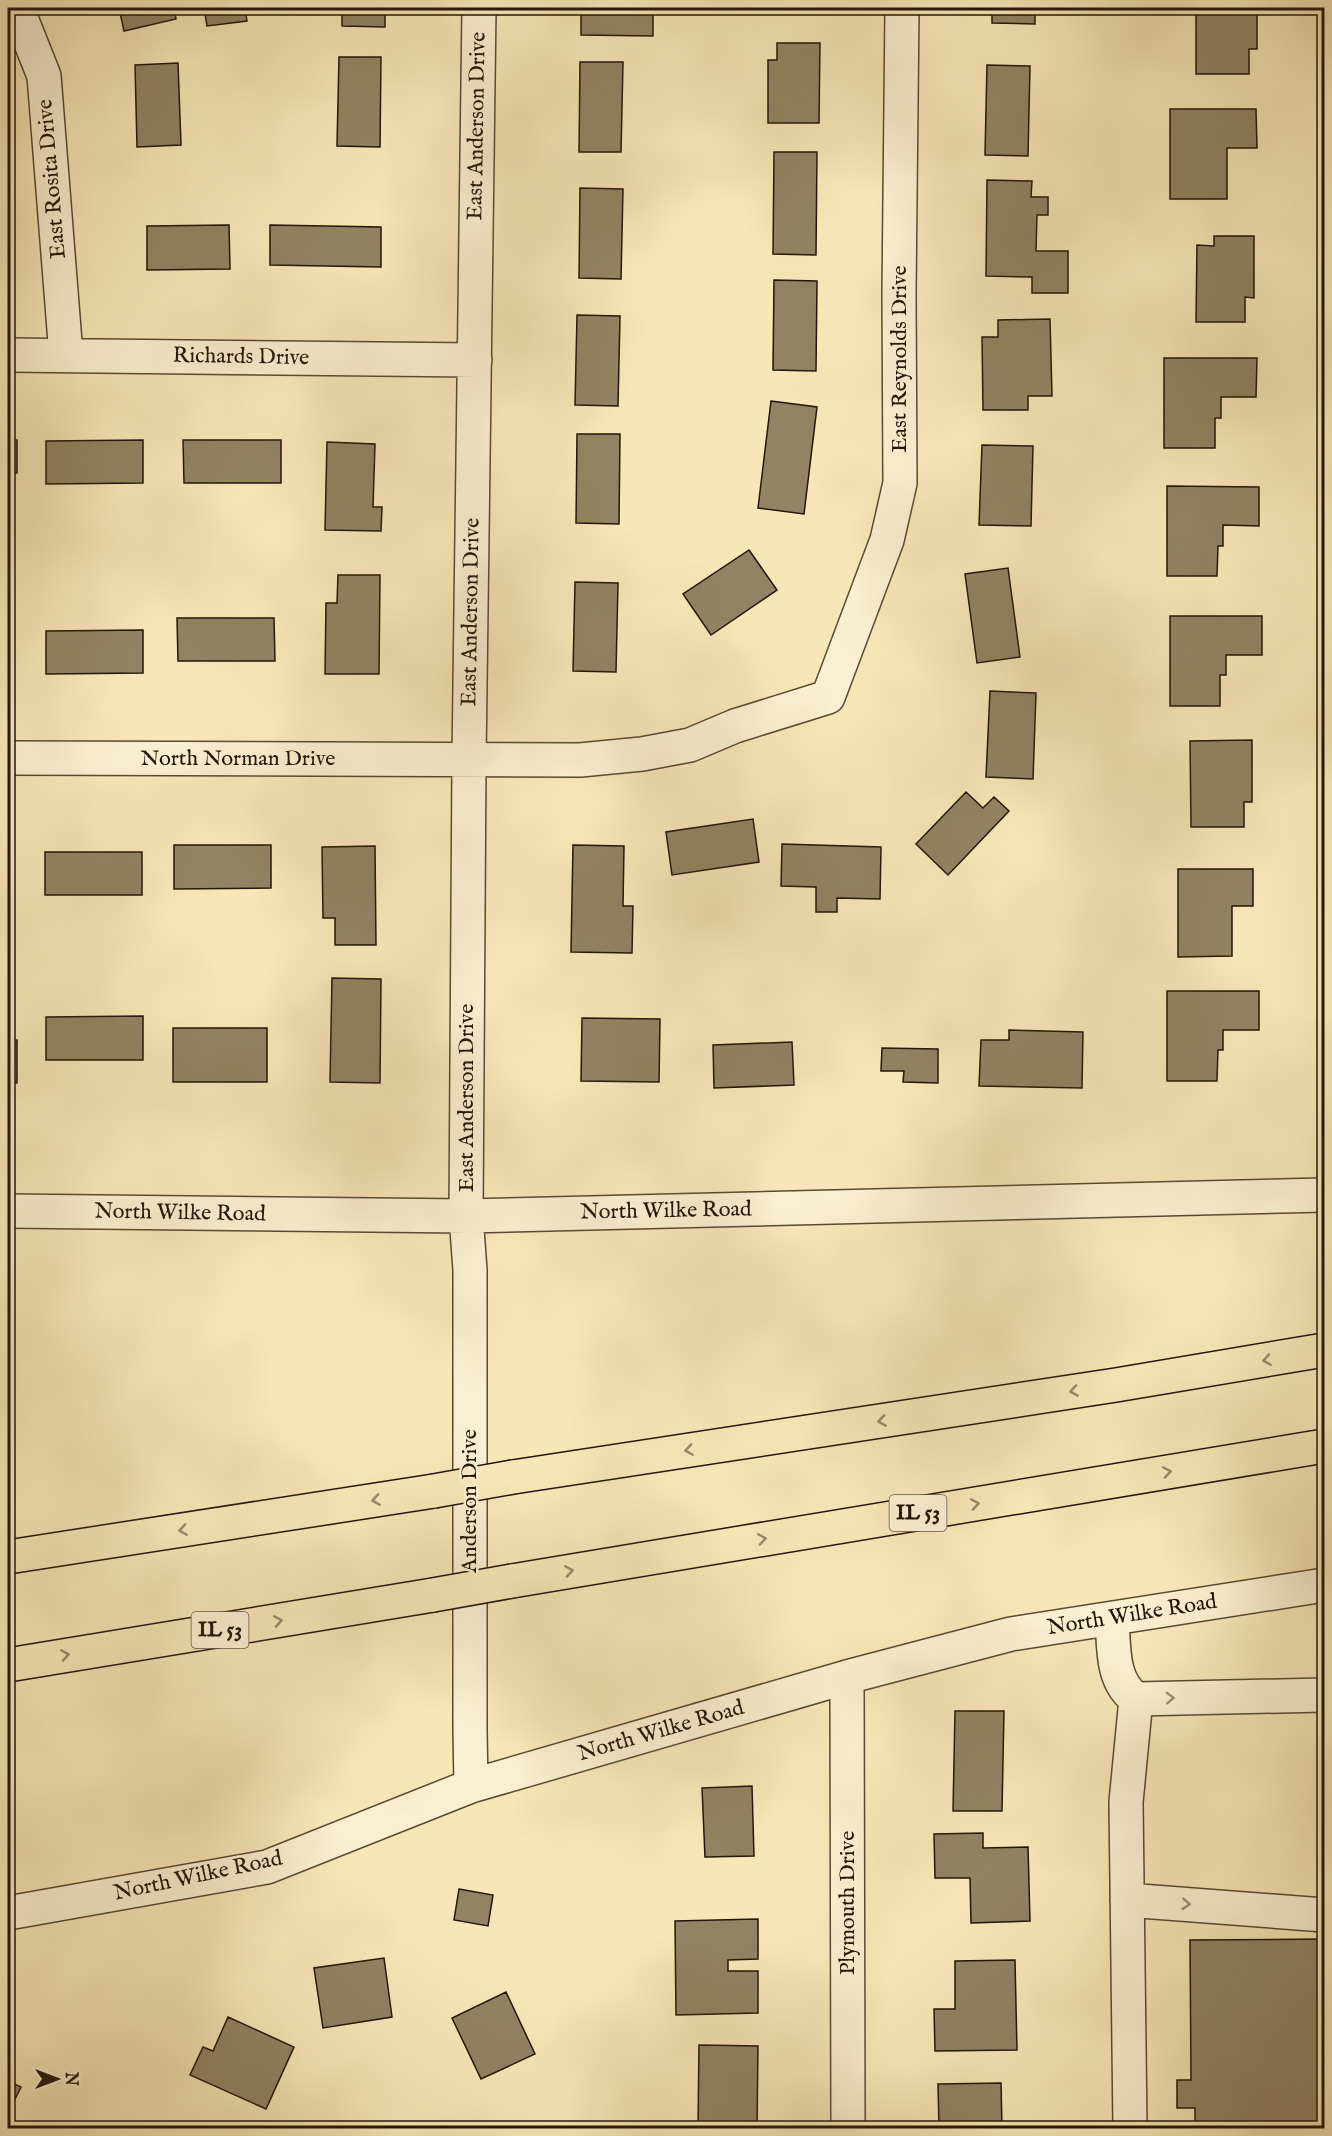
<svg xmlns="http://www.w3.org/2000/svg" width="1332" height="2136" viewBox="0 0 1332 2136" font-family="'IM FELL English',serif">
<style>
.building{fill:#918363;stroke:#221609;stroke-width:1.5}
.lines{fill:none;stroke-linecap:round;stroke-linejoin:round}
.minor-casing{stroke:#574a34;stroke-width:36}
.highway-casing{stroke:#221609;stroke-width:36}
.minor{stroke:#faefd0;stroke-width:33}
.highway{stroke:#f7e7b7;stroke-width:33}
.highway-bridge-casing{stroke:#221609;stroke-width:36;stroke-linecap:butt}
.highway-bridge{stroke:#f7e7b7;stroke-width:33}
.oneway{stroke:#978969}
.oneway2{stroke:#998d76}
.labels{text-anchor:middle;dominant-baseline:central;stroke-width:5;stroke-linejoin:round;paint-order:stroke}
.shield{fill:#faefd0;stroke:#635745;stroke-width:1.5}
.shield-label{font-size:21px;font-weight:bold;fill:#221609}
.street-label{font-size:22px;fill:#221609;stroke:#faefd0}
</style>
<rect width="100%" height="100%" fill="#f7e7b7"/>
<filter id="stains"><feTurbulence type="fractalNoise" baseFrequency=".00333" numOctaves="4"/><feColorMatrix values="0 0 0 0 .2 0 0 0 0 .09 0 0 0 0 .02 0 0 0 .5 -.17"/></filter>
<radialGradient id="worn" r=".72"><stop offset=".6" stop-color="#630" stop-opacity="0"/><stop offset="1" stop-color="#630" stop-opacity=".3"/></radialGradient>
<!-- building -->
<path class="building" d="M 119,8 L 174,8 L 176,19 L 124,31 Z
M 204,8 L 245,8 L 247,21 L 207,26 Z
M 342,8 L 385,8 L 385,27 L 342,26 Z
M 581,8 L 653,8 L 653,36 L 581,35 Z
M 992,8 L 1035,8 L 1035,24 L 992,23 Z
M 1196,8 L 1257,8 L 1257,49 L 1249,49 L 1249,74 L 1196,74 Z
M 777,43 L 820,43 L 819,123 L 768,123 L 768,60 L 777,60 Z
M 339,57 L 381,57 L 380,147 L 337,146 Z
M 580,62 L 623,62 L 621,152 L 579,152 Z
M 178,63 L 181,145 L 137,147 L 135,65 Z
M 987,65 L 1030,66 L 1028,156 L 985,155 Z
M 1170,109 L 1256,109 L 1257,148 L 1227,148 L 1227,199 L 1170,199 Z
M 774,152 L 817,152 L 816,255 L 773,254 Z
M 987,180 L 1032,181 L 1031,197 L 1048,197 L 1048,215 L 1037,215 L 1036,251 L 1068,251 L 1068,293 L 1032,293 L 1032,277 L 986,276 Z
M 580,188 L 623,189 L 621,279 L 579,278 Z
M 229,225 L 230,269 L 147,270 L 147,226 Z
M 270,225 L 381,227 L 381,267 L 270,265 Z
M 1214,236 L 1254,236 L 1254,298 L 1245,297 L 1245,322 L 1196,322 L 1197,245 L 1214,246 Z
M 774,280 L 817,281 L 816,371 L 773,370 Z
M 577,315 L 620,316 L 618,406 L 575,405 Z
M 1050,319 L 1052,396 L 1028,396 L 1028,410 L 983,410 L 982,337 L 998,337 L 998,320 Z
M 1164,358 L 1257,358 L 1256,397 L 1221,397 L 1221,418 L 1215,418 L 1215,448 L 1164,448 Z
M 771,401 L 817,407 L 804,514 L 758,508 Z
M 577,434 L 620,434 L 619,524 L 576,523 Z
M 8,440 L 17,440 L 17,473 L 8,473 Z
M 143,440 L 143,483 L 46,484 L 46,441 Z
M 183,440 L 281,440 L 281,483 L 184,483 Z
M 327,442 L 375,444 L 373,507 L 382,507 L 381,531 L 325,530 Z
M 982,445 L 1033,446 L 1031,526 L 979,525 Z
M 1167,486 L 1259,487 L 1259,526 L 1223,525 L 1223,546 L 1218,546 L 1217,576 L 1167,576 Z
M 749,550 L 777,590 L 711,635 L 683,594 Z
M 1008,568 L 1020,657 L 977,663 L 965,574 Z
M 338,575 L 380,575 L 379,674 L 325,674 L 326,603 L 337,603 Z
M 575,582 L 618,583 L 616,672 L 573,671 Z
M 1170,616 L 1262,616 L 1262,655 L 1226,655 L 1226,675 L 1220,675 L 1220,706 L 1170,706 Z
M 177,618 L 274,618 L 275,661 L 178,661 Z
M 143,630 L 143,673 L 46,674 L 46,631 Z
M 990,691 L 1036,693 L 1033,779 L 986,777 Z
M 1252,740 L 1252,802 L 1244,802 L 1244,827 L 1191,827 L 1190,741 Z
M 966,792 L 983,808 L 994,797 L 1009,811 L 948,875 L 916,844 Z
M 753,819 L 759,862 L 672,875 L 666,832 Z
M 782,844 L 881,847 L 880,899 L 837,898 L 837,912 L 816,912 L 816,887 L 781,886 Z
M 174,845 L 271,845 L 271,888 L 174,889 Z
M 573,845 L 624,846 L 623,906 L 633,906 L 632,953 L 571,952 Z
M 375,846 L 376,945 L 335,945 L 335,918 L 323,918 L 322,847 Z
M 45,852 L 142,852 L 142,895 L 45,895 Z
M 1178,869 L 1253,869 L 1253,906 L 1232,906 L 1232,956 L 1178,957 Z
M 332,978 L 381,979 L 380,1083 L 330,1082 Z
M 1167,991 L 1259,991 L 1259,1030 L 1223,1030 L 1223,1050 L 1218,1050 L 1217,1081 L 1167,1081 Z
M 143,1016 L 143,1060 L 46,1060 L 46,1017 Z
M 582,1018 L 660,1019 L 659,1082 L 581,1081 Z
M 173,1028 L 267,1028 L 267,1082 L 173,1082 Z
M 1009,1030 L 1083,1032 L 1082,1088 L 979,1086 L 981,1040 L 1009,1040 Z
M 8,1040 L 17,1040 L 17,1083 L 8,1083 Z
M 792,1042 L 794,1085 L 714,1088 L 713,1045 Z
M 882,1048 L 938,1049 L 938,1083 L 903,1082 L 904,1071 L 881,1071 Z
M 955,1711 L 1004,1711 L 1002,1811 L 953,1811 Z
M 752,1786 L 754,1856 L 705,1857 L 702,1788 Z
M 983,1833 L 983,1848 L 1028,1847 L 1030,1921 L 971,1923 L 970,1878 L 935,1878 L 934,1834 Z
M 459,1889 L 493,1895 L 488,1926 L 454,1920 Z
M 758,1919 L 758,1959 L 728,1960 L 728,1971 L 758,1971 L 758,2013 L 676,2015 L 675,1921 Z
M 1324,1939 L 1324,2071 L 1319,2071 L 1319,2096 L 1324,2096 L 1324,2124 L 1195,2125 L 1195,2108 L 1177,2108 L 1177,2080 L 1191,2080 L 1190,1940 Z
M 384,1958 L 392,2017 L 323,2028 L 314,1968 Z
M 1015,1960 L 1017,2050 L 935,2051 L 934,2009 L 955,2009 L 955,1961 Z
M 506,1992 L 535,2054 L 481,2079 L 452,2018 Z
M 228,2017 L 294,2047 L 266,2109 L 190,2075 L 203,2047 L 213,2051 Z
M 699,2045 L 758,2046 L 757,2128 L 698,2128 Z
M 8,2081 L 21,2087 L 8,2113 Z
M 1001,2083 L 1002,2128 L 939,2128 L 938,2084 Z"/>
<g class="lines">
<defs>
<path id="minor" d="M 17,8 L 44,76 L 66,355
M 8,355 L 475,360
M 8,758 L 580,760 L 642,754 L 690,745 L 735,726 L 828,697 L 887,540 L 900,483 L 899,294 L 902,8
M 8,1211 L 466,1216 L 1324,1195
M 1112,1619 C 1114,1647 1111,1681 1136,1699 L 1324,1695
M 847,1677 L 848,2128
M 471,1786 L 470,1730 L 470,1270 L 466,1216 L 469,760 L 479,8
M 1127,1900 L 1324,1915
M 8,1913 L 267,1867 L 471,1786 L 847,1677 L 1011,1634 L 1324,1585
M 1130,2128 L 1126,1802 L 1136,1699"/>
<path id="highway" d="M 513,1477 L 1116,1385 L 1324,1350
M 8,1557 L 434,1491
M 512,1581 L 1324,1446
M 8,1665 L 433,1595"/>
</defs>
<!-- minor casing -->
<use href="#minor" class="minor-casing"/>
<!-- highway casing -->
<use href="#highway" class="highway-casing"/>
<!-- minor -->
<use href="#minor" class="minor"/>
<!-- highway -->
<use href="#highway" class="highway"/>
<defs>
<path id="highway-bridge" d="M 434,1491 L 513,1477
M 433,1595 L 512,1581"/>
</defs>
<!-- highway-bridge casing -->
<use href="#highway-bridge" class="highway-bridge-casing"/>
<!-- highway-bridge -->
<use href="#highway-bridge" class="highway-bridge"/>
</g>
<!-- one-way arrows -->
<defs><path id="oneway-chevron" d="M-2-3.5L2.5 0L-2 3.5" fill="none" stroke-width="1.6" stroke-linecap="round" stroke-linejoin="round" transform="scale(1.5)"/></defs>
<g class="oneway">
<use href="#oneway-chevron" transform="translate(1267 1360) rotate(171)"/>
<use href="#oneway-chevron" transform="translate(1074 1391) rotate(171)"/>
<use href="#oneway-chevron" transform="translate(882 1421) rotate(171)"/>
<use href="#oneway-chevron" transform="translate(689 1450) rotate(171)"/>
<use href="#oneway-chevron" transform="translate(1167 1472) rotate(-9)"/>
<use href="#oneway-chevron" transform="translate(376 1500) rotate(171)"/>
<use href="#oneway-chevron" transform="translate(975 1504) rotate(-9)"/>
<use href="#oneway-chevron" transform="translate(183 1530) rotate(171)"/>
<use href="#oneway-chevron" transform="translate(762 1539) rotate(-9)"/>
<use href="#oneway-chevron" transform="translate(569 1571) rotate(-9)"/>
<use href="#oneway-chevron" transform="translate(278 1621) rotate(-9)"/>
<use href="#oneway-chevron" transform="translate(65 1655) rotate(-9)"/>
</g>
<g class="oneway2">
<use href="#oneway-chevron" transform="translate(1170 1698) rotate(-2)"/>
<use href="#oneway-chevron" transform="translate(1186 1904) rotate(4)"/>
</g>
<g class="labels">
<!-- shield labels -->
<g class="shield">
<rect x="889.5" y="1495" width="57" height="36" rx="4.5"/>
<rect x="191.5" y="1612" width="57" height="36" rx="4.5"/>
</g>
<g class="shield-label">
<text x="918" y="1513">IL 53</text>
<text x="220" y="1630">IL 53</text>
</g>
<!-- street labels -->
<g class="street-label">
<text transform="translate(477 126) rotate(-89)">East Anderson Drive</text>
<text transform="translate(52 179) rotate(-95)">East Rosita Drive</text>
<text transform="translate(241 357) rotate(1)">Richards Drive</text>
<text transform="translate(900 359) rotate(-90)">East Reynolds Drive</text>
<text transform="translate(471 612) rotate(-89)">East Anderson Drive</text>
<text x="238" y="759">North Norman Drive</text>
<text transform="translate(467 1098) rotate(-90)">East Anderson Drive</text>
<text transform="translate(666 1211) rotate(-1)">North Wilke Road</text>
<text transform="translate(180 1213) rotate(1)">North Wilke Road</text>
<text transform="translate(470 1501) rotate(-90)">Anderson Drive</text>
<text transform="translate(1132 1615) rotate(-9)">North Wilke Road</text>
<text transform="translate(661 1731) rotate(-16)">North Wilke Road</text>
<text transform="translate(198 1876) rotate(-12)">North Wilke Road</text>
<text transform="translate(848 1903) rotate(-90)">Plymouth Drive</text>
</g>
</g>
<!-- margin -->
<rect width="1332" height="2136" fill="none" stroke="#f7e7b7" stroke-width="30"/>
<rect x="9" y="9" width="1314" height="2118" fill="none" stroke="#221609" stroke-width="3"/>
<rect x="15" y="15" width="1302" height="2106" fill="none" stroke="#221609" stroke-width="1.5"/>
<!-- north arrow -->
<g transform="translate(57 2079) rotate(90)" stroke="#faefd0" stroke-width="4.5" paint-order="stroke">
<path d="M0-4.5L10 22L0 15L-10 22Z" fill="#221609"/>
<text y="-9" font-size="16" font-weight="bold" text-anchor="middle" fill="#221609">N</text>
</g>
<rect width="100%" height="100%" filter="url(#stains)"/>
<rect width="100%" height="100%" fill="url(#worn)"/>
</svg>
